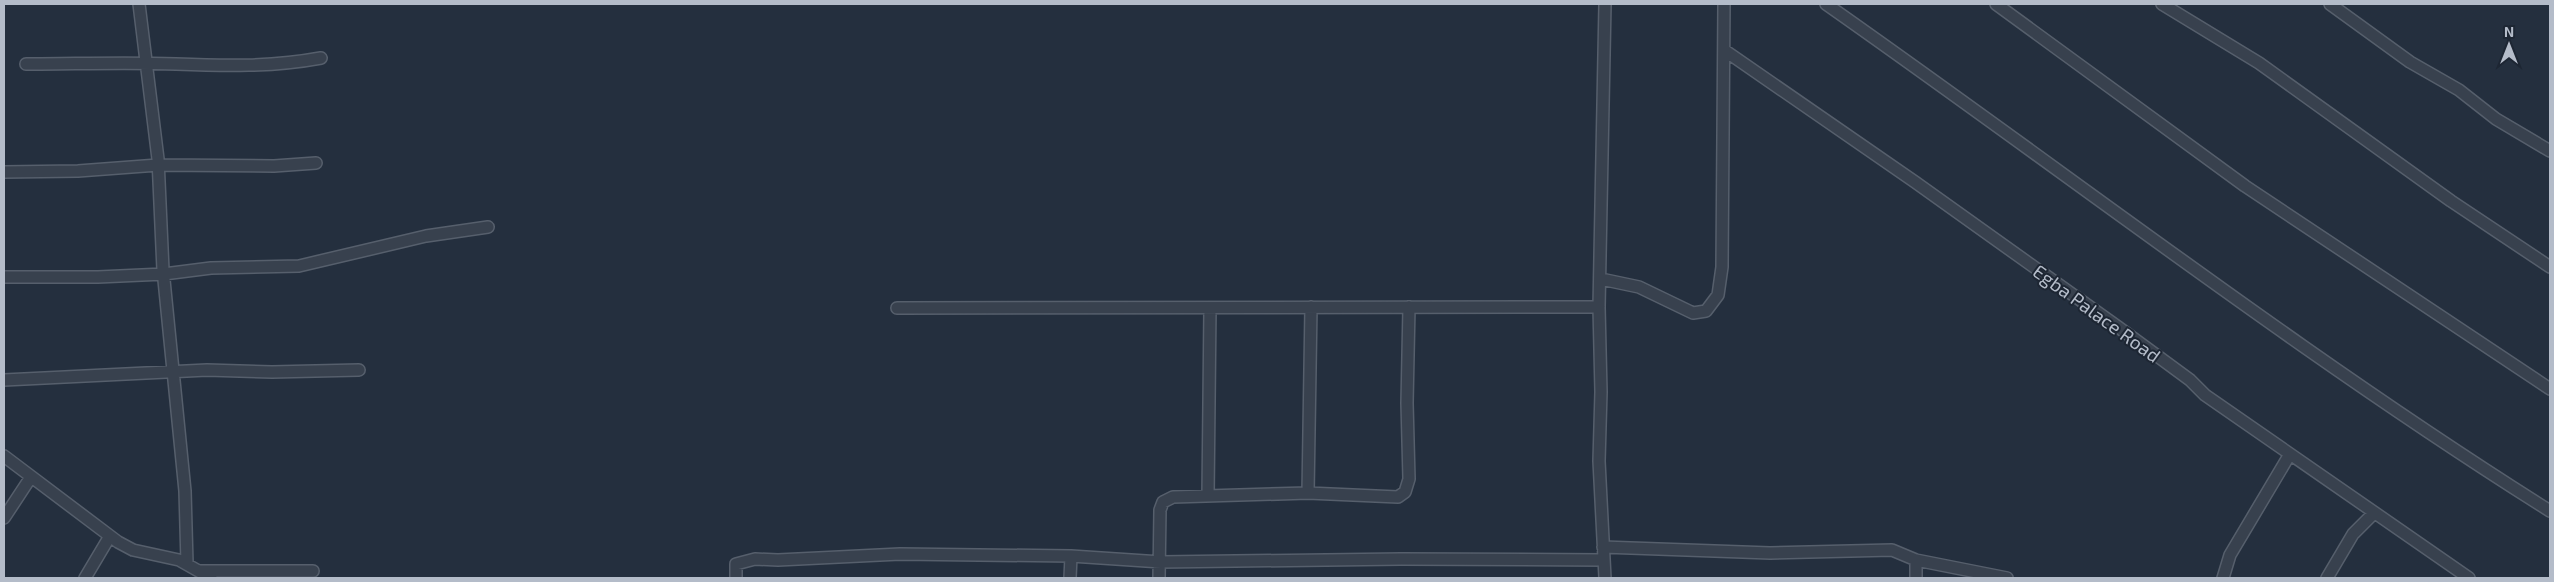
<svg xmlns="http://www.w3.org/2000/svg" width="2554" height="582" viewBox="0 0 2554 582" font-family="'Exo 2',sans-serif">
<style>
.lines{fill:none;stroke-linecap:round;stroke-linejoin:round}
.minor-casing{stroke:#565f6c;stroke-width:14}
.minor{stroke:#38414e;stroke-width:11}
.labels{text-anchor:middle;dominant-baseline:central;stroke-width:4;stroke-linejoin:round;paint-order:stroke}
.street-label{font-size:19px;fill:#b4bcc9;stroke:#1d2633}
</style>
<rect width="100%" height="100%" fill="#242f3e"/>
<g class="lines">
<defs>
<path id="minor" d="M 139,4 L 158,159 L 163,270 L 185,491 L 187,563
M 1605,4 L 1599,307 L 1601,392 L 1599,461 L 1605,578
M 1826,4 C 2067,173 2300,354 2550,511
M 1996,4 L 2245,186 L 2550,389
M 2162,4 L 2259,63 L 2451,201 L 2550,267
M 2330,4 L 2410,62 L 2459,90 L 2496,119 L 2550,151
M 1724,50 L 1915,182 L 2118,327 L 2190,380 L 2205,395 L 2469,578
M 26,64 C 75,64 126,62 176,64 C 225,66 272,67 321,58
M 4,172 L 78,171 L 158,165 L 274,166 L 316,163
M 4,277 L 98,277 L 164,274 L 211,268 L 299,266 L 426,236 L 488,227
M 1601,279 L 1639,287 L 1693,313 L 1706,311 L 1718,295 L 1722,267 L 1724,4
M 897,308 L 1599,307
M 4,380 L 207,370 L 272,372 L 359,370
M 4,456 L 118,542 L 133,550 L 179,560 L 211,578
M 1308,493 L 1311,307
M 1208,496 L 1210,308
M 4,518 L 31,477
M 1603,547 L 1770,553 L 1892,550 L 1916,560 L 2007,578
M 200,571 L 313,571
M 85,578 L 110,536
M 736,578 L 736,564 L 755,559 L 778,560 L 900,554 L 1071,556 L 1161,562 L 1401,559 L 1604,560
M 1070,578 L 1071,556
M 1159,578 L 1160,510 L 1163,502 L 1173,497 L 1308,493 L 1398,497 L 1405,492 L 1409,479 L 1407,403 L 1409,307
M 1916,578 L 1916,560
M 2223,578 L 2230,555 L 2290,454
M 2327,578 L 2353,534 L 2374,513"/>
</defs>
<!-- minor casing -->
<use href="#minor" class="minor-casing"/>
<!-- minor -->
<use href="#minor" class="minor"/>
</g>
<g class="labels">
<!-- street labels -->
<g class="street-label">
<text transform="translate(2097 313) rotate(36)">Egba Palace Road</text>
</g>
</g>
<!-- border -->
<rect width="2554" height="582" fill="none" stroke="#b4bcc9" stroke-width="10"/>
<!-- north arrow -->
<g transform="translate(2509 45)" stroke="#1d2633" stroke-width="4" paint-order="stroke">
<path d="M0-4L9 19L0 12L-9 19Z" fill="#b4bcc9"/>
<text y="-8" font-size="14" font-weight="bold" text-anchor="middle" fill="#b4bcc9">N</text>
</g>
</svg>
